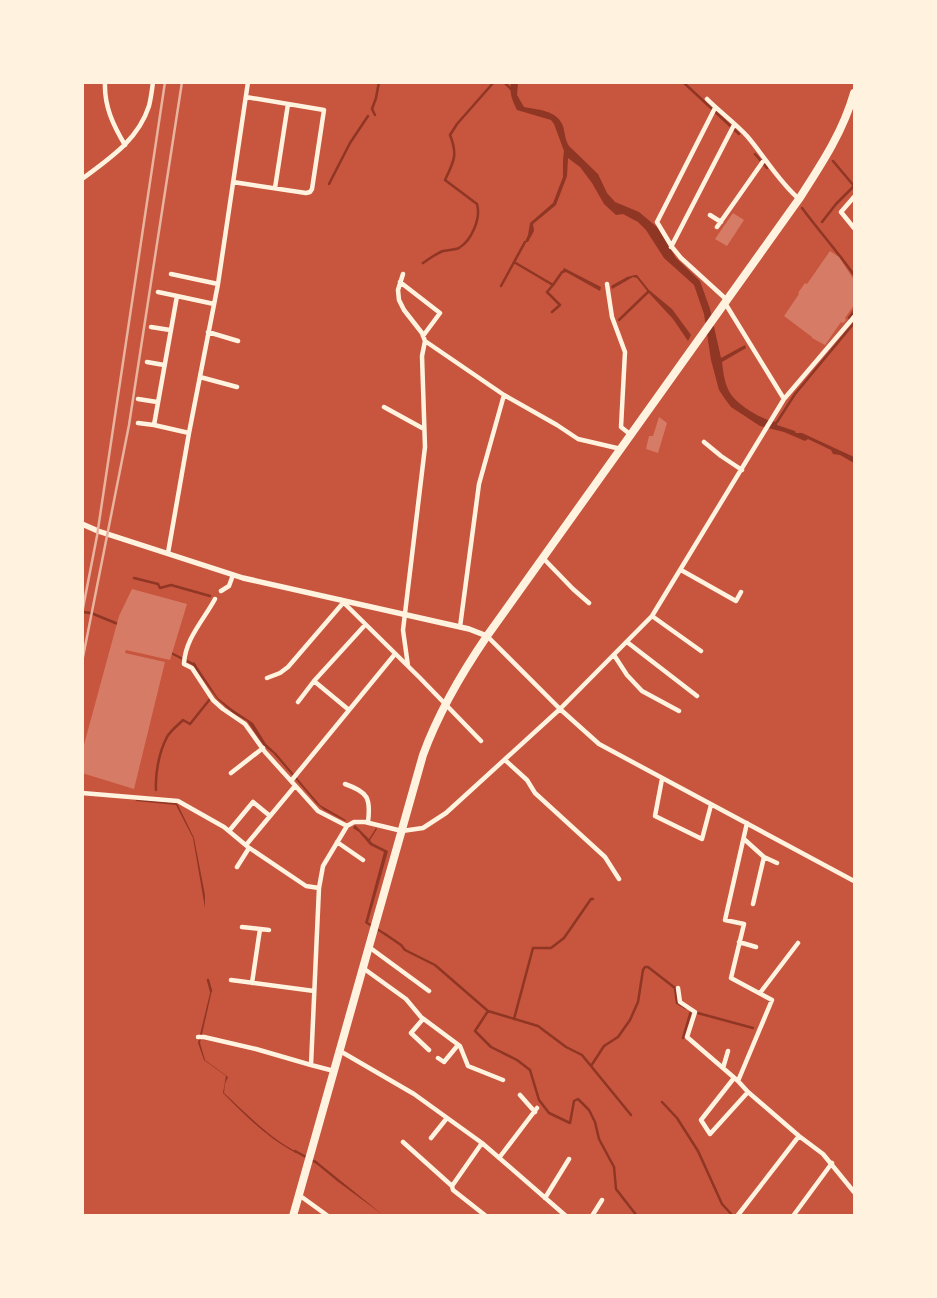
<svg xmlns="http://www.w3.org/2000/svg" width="937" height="1298" viewBox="0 0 937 1298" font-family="'PT Sans Narrow',sans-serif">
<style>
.water{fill:#8f3625}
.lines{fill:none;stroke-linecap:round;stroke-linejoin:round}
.stream{stroke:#8f3625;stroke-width:2.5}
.building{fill:#d67c66}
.minor{stroke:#fff3e0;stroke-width:4.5}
.tertiary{stroke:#fff3e0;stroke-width:5.5}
.trunk{stroke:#fff3e0;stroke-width:8}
.rail{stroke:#e9b49f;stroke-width:2.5}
</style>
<rect width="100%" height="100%" fill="#c8553d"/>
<!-- water -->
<path class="water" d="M 511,83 L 518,83 L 517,95 L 524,107 C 538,110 557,110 563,126 C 565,133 565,140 569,146 L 598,174 L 607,193 L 615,202 L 639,212 L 658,228 L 676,258 L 700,281 L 710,309 L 721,358 L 745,345 L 746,348 L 722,362 C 723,370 724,381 728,389 C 733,403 763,421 777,422 L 777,425 L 795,431 L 796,433 L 802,433 L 854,457 L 854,463 L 840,455 L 833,454 L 831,450 L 808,439 L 805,441 L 784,432 L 760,426 L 731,407 L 725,399 L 719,390 L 711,360 L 704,314 L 694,285 L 664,258 L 646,230 L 638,222 L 623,214 L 616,215 L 604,204 L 592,183 L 580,167 L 568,158 L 567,176 L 556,205 L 533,224 L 534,231 L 528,242 L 525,242 L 528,235 L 530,223 L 553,203 L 563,177 L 563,160 L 564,151 L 554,124 L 551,120 L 517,110 C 513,102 509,93 511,83 Z
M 564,268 L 601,287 L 600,291 L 566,272 L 564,273 L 562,272 Z
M 635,275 L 637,275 L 649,290 L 672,309 L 691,335 L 688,341 L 673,319 L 648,292 L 637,278 L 633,277 L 612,289 L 611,286 L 627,277 Z
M 194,662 L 218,698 L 232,709 L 253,723 L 266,744 L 276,753 L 320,805 L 346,820 L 345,821 L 324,810 L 316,803 L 273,753 L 264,746 L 247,721 L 234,714 L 218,700 L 192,665 Z
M 135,799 L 177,803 L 194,838 L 205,895 L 205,908 L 193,838 L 176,805 L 136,801 Z
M 355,825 L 369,839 L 376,828 L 377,829 L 370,840 L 372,843 L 388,851 L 368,922 L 387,934 L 386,936 L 365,923 L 384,852 L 370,845 L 359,832 L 353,828 Z
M 211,989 L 212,990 L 200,1043 L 205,1060 L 228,1077 L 225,1084 L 224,1093 C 248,1115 268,1137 297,1152 L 296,1153 C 267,1138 246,1116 223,1093 L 226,1076 L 204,1060 L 198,1043 Z
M 315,1160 L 383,1215 L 337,1181 L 314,1162 Z"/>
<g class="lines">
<!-- stream -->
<path class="stream" d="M 504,82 L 512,90
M 683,82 L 739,134
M 375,115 L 372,109 L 376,98 L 379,82
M 755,154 L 767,168
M 833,161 L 854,186
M 329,184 L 350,143 L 368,116
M 802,208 C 819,231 838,252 854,275
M 822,222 L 836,204 L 854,186
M 514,262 L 553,285 L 547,292 L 560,305 L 552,312
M 423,263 C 429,259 437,253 443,251 C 449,250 454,250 459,248 C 472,240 481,218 477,204 L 445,180 C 454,161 458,155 450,135 L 457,124 L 494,82
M 553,285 L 562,272
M 501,286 L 525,242
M 849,318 L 854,311
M 619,320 L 648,292
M 777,422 L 795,394 L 854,323
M 134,578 L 158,584 L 160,588 L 171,585 L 210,596
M 82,612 L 91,613 L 118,624
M 169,652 L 195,665
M 156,790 C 155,774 159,752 167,737 C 171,730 178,725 183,720 L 190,724 L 210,699
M 385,934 L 401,945 L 405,950 L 435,965 L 488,1011 L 538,1026 L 566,1047 L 582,1055 L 631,1115
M 208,980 L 211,991
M 488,1011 L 475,1031 L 491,1047 L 517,1060 L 530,1070 L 539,1100 L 549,1113 L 570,1123 L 574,1101 L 578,1099 L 589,1110 L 595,1122 L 599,1139 L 614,1167 L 616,1189 L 637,1216
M 694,1012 L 753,1028
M 514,1019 L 533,948 L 551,948 L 564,938 L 591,899 L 593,899
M 683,1038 L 691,1011
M 591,1066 L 604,1046 L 618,1037 L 630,1020 L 638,1002 L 643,970 L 645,967 L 648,967 L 675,988 L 677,1003 L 686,1008
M 662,1102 L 677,1118 L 698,1151 L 722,1204 L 733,1216
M 295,1151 L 317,1163"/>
</g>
<!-- building -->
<path class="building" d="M 733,213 L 744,220 L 727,246 L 715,239 Z
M 830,251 L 839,257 L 854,280 L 854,305 L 845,318 L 846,320 L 843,323 L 841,322 L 825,345 L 812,338 L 812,337 L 784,316 L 799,294 L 798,293 L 805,283 L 807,284 Z
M 659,417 L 667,423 L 658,453 L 646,449 L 649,436 L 653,436 Z
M 132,589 L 187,604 L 170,660 L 126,650 L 125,653 L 165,662 L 134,789 L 82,773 L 82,752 L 119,616 Z"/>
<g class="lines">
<!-- minor -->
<path class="minor" d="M 105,82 C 104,106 113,125 125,145
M 707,99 C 720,112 735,123 747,136 C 765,157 778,181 799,199
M 715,108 L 657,222 L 672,247 L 681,258 L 727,300
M 82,179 C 110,158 138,140 149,106 C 151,98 152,90 153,82
M 233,182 L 306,193 L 310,192 L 312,189 L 324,110 L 246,97
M 275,188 L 288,104
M 854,197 L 841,212 L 854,228
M 710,215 L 721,222
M 717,227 L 764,160
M 671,247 L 734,125
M 171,274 L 218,284
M 403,274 L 398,290 L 399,300 L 404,310 L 422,333 L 425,341 L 422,356 L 425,447 L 403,630 L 408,666
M 400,282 L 440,313 L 423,336
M 607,284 L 612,317 L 625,352 L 621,427 L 631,435
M 158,292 L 177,296
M 725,303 L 784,399
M 151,327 L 170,330
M 208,332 L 238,341
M 425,341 L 504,395 L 557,425 L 578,439 L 621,449
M 147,362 L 164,365
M 200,377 L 237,387
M 138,399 L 157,402
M 384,407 L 424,429
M 138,423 L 154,425
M 189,433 L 154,425 L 177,296 L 214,304
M 704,442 L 721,456 L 742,470
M 168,553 L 189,433 L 218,284 L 248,82
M 543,558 L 573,589 L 589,603
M 681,570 L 736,601 L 741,592
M 221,591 L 229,586 L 233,575
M 215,599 C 203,621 185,639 184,664 L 192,668 L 213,700 L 223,709 L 245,724 L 265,752 L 318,811 L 347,826
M 341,600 L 420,678 L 481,741
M 652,616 L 701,651
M 460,627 L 479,484 L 504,395
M 487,636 L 560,709 L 599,744 L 854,881
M 627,642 L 697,696
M 614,655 L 627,675 L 642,691 L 679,711
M 267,678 L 280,673 L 288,667 L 343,603
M 314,681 L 365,625
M 298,702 L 314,681 L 349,710
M 505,760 L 527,780 L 535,793 L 605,857 L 619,879
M 231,773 L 263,748
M 662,779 L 655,816 L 702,839 L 711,805
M 291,781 L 395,654
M 345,784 C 368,792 371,798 368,822
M 82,793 L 178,801 L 224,827 L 248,847 L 306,886 L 319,888
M 229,831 L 253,802 L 270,816
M 744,839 L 764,857 L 753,904
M 337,842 L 363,860
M 246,845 L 295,786
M 764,857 L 777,863
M 237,867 L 249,848
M 242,927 L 269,930
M 739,942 L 756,947
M 369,947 L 429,991
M 363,968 L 406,999 L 421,1017 L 460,1046 L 468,1066 L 503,1080
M 231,980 L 314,991
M 252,983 L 260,929
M 678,988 L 680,1002 L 695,1012 L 687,1037 L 738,1081 L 748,1092 L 799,1136 L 823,1154 L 854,1192
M 760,993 L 798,943
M 423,1019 L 411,1033 L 429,1050
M 198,1037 L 204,1037 L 256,1049 L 311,1065
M 340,1051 L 414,1094 L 482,1143 L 566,1216
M 438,1058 L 444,1062 L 458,1045
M 723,1068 L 728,1051
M 334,1071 L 311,1065 L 319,888 L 323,866 L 347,826 L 354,822 L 365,822 L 402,831 L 423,828 L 446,813 L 560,709 L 652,616 L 784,399 L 854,317
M 734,1078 L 701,1120 L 710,1134 L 748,1092
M 738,1081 L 772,1000 L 731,978 L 744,924 L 725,920 L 747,823
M 520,1095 L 535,1112
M 431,1138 L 447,1118
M 403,1142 L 452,1186
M 482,1143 L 452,1186 L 453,1190 L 486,1216
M 499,1158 L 537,1108
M 299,1195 L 328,1216
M 545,1198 L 569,1159
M 738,1215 L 799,1136
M 592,1216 L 602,1200
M 793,1216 L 832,1163"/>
<!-- tertiary -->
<path class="tertiary" d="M 82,524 L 98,531 L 243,578 L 469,629 L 487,636"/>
<!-- trunk -->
<path class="trunk" d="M 293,1216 L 423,755 C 439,711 461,674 487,636 L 799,199 C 821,165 843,132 854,93"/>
<!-- rail -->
<path class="rail" d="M 82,613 L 97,536 L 165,82
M 82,662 L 129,425 L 182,82"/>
</g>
<!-- border -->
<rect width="937" height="1298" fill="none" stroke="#fff3e0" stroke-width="168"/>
</svg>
